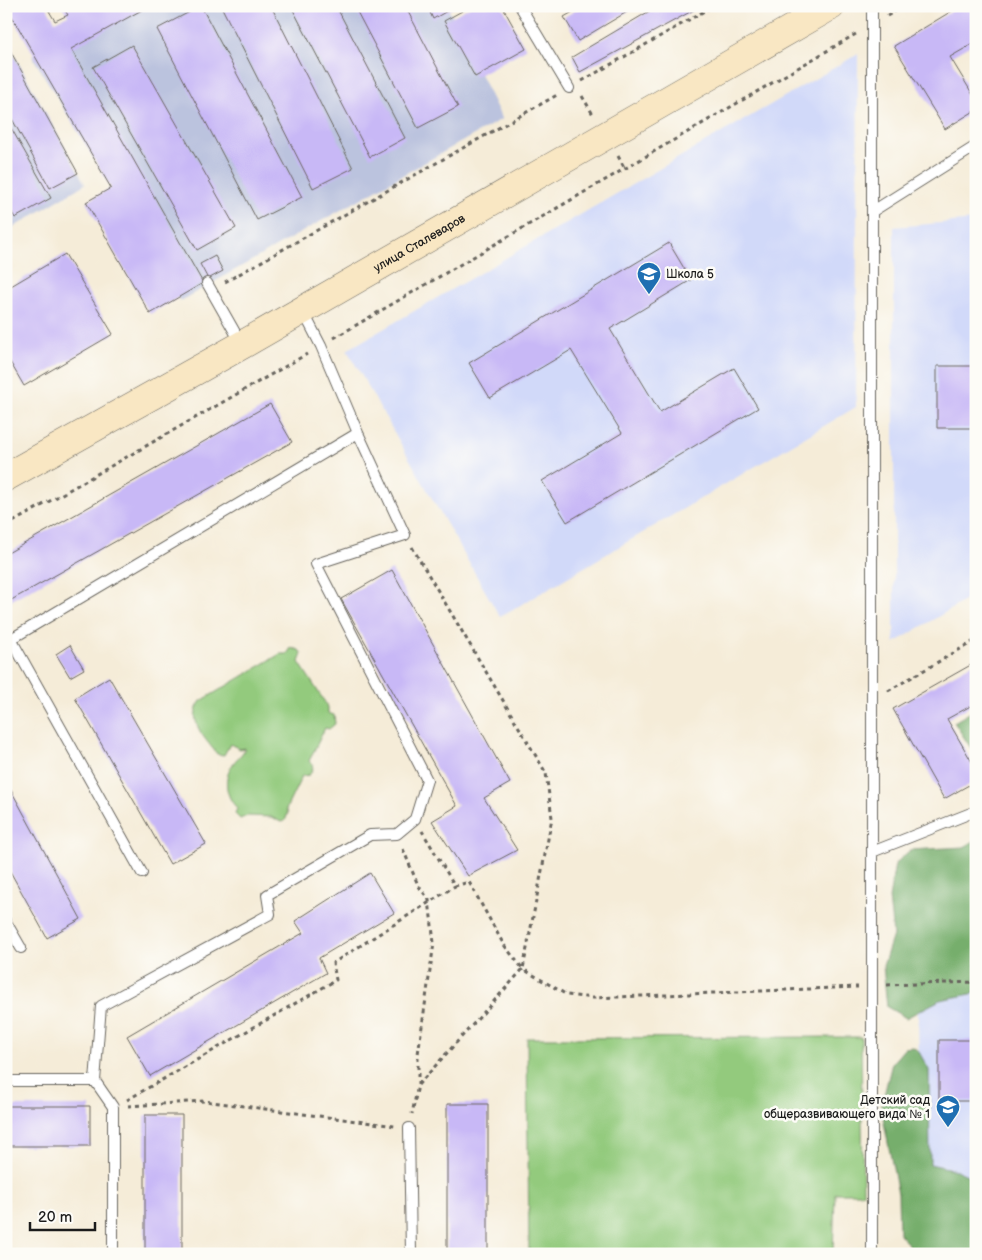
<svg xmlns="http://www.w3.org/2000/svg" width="982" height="1260" viewBox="0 0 982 1260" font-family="'Balsamiq Sans',sans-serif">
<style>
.built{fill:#d1d9f9}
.industrial{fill:#bbc3de}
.green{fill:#93ca7d;stroke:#58734c}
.forest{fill:#76ae6c;stroke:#496544}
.building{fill:#c8b8f6}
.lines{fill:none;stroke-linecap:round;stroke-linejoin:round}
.service-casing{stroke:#68655e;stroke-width:12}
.secondary-casing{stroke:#68655e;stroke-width:29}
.path{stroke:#68655e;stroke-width:3;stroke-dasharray:4 4;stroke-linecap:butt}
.service{stroke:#fff;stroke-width:10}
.secondary{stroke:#f9e7c3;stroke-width:28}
.labels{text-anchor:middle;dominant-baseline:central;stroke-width:5;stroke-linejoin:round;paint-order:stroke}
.street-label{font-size:12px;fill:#1c1c1c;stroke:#fdfcf7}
.poi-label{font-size:12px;fill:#1c1c1c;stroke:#fdfcf7;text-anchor:start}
</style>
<rect width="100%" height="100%" fill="#fdfcf7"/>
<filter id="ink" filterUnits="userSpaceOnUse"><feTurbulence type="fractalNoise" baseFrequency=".02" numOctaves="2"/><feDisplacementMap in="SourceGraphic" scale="10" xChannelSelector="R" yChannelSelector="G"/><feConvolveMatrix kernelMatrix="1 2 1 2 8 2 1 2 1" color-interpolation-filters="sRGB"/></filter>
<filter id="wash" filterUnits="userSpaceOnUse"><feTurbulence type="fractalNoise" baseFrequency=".0096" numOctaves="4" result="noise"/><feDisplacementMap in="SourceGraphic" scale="20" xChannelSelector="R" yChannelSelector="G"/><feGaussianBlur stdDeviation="1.12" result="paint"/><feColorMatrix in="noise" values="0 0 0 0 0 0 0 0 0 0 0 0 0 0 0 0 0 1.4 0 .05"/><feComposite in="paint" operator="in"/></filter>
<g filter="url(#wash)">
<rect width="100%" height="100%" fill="#f5ecd8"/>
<!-- built -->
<path class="built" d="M 858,54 L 856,407 L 500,617 L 347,350 Z
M 976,220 L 976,594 L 894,643 L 894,227 Z
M 976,879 L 976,1254 L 921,1203 L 916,880 Z"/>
<!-- industrial -->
<path class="industrial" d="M 129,6 L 447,6 L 502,119 L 180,301 L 32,56 Z
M 6,40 L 85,184 L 6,232 Z"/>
<!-- green -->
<path class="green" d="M 291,648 L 299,650 L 302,654 L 299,662 L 328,707 L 328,713 L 334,715 L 335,724 L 329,729 L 325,728 L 309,761 C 314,766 314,770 309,775 L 302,776 L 286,809 L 288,813 L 285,821 L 281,822 L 271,817 L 247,816 L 240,819 L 235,814 L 237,808 C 225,796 223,778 233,764 C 237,757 242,756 245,748 L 240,749 L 230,744 L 224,755 L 217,754 C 205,738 186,721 201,701 L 280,654 L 287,654 Z
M 861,1037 L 863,1193 L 835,1193 L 833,1254 L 529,1254 L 527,1038 Z"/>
<!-- forest -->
<path class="forest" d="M 976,709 L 976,756 L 954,722 Z
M 976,840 L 976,993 L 940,1000 L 906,1018 L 887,1007 L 883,966 L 893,935 L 889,898 L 895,864 L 910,850 L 964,847 Z
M 913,1047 L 919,1052 L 929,1070 L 930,1164 L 956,1170 L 976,1179 L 976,1254 L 907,1254 L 909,1245 L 899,1234 L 898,1194 L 881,1107 L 892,1063 L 905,1048 Z"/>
<g id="blocks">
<!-- building -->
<path class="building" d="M 6,6 L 46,6 L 55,21 L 68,15 L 62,6 L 149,6 L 71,49 L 203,283 L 150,314 L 86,202 L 111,188 Z
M 201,6 L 302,197 L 257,220 L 157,29 Z
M 221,6 L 271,6 L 353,168 L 313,188 Z
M 291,6 L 336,6 L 405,138 L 370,157 Z
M 354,6 L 405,6 L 458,107 L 418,128 Z
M 427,6 L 456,6 L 433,19 Z
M 471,6 L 502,6 L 526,49 L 475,77 L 444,21 Z
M 583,6 L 637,6 L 578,41 L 564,17 Z
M 658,6 L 701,6 L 580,72 L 572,57 Z
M 960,6 L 976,6 L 976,42 L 950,57 L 976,100 L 976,110 L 945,129 L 894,46 Z
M 6,43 L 78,173 L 50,188 L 6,108 Z
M 132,45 L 236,228 L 197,250 L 93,67 Z
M 6,119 L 51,198 L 15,218 L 6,202 Z
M 669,243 L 691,280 L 610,329 L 660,412 L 734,368 L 758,408 L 567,522 L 542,481 L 622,433 L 571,350 L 490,398 L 469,363 Z
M 65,254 L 113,334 L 24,386 L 6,355 L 6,289 Z
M 215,256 L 223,271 L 208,279 L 200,264 Z
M 937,366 L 976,366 L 976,428 L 937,428 Z
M 270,404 L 292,442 L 6,603 L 6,554 Z
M 392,570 L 510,783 L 484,798 L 517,850 L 468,876 L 432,821 L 457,806 L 341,599 Z
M 70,645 L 84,669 L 70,677 L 56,654 Z
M 976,662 L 976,703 L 947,719 L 976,769 L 976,781 L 944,799 L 893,709 Z
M 109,677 L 206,844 L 170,864 L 75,698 Z
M 6,781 L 81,919 L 47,938 L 6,864 Z
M 370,873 L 394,913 L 319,958 L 326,973 L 150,1076 L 127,1036 L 303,933 L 295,921 Z
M 939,1040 L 976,1040 L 976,1101 L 939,1101 Z
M 447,1104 L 488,1104 L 488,1254 L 447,1254 Z
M 6,1106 L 90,1106 L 90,1146 L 6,1146 Z
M 145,1115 L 182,1115 L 182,1254 L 145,1254 Z"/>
</g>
</g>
<g filter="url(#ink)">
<use href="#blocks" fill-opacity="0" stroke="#68655e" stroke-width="1"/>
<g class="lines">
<defs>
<path id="service" d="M 520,6 L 569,88
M 872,6 L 872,1254
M 873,211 L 976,146
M 207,283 L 241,343
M 11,639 L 142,873
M 6,642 L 358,433 L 321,346 L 303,311
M 872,852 L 976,811
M 6,922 L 21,948
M 6,1081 L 95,1081 L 101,1006 L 270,914 L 267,895 L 370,835 L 397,834 L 415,819 L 427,780 L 316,564 L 405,535 L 358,433
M 95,1081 L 113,1107 L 113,1254
M 409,1128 L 411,1254"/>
<g id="secondary">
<path id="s1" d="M 6,477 L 242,345 L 831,6"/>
</g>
</defs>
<!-- service casing -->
<use href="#service" class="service-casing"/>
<!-- secondary casing -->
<use href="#secondary" class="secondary-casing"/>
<!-- path -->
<path class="path" d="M 887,16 L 903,6
M 582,81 L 713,6
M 582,96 L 594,116
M 618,156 L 625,169
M 225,282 L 557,95
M 334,338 L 856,34
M 6,526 L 307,354
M 412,547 L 546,773 L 552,818 L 523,969 L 504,945 L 469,882 L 455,886 L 422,831
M 888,691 L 976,640
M 403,849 L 418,885 L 429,900 L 434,943 L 418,1054 L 418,1085 L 412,1114
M 887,985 L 976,982
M 418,1085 L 523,969 L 567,995 L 593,998 L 858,987
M 127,1100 L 336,980 L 333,963 L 455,886
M 128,1106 L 205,1101 L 395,1126"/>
<!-- service -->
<use href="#service" class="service"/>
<!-- secondary -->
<use href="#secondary" class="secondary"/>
</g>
</g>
<!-- icons -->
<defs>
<symbol id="school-pin" viewBox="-11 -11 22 30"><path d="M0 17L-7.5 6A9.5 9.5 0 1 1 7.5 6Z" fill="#1f6fb2" stroke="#fdfcf7"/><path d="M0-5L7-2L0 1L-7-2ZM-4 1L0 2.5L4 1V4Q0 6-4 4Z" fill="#fff"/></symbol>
</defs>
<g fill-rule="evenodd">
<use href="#school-pin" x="635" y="260" width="28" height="38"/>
<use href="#school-pin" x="934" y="1093" width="28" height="38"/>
</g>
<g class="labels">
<!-- street labels -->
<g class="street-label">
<text stroke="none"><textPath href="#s1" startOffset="475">улица Сталеваров</textPath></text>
</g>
<!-- poi labels -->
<g class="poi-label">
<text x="666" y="274">Школа 5</text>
<text x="930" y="1100" text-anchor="end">Детский сад<tspan x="930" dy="14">общеразвивающего вида № 1</tspan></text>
</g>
</g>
<!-- margin -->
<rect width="982" height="1260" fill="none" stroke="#fdfcf7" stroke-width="25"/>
<!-- scale -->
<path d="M30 1222v8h65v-8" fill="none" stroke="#1c1c1c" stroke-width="2.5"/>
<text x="38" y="1222" font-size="15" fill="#1c1c1c" stroke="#fdfcf7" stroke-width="4" paint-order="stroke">20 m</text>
</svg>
